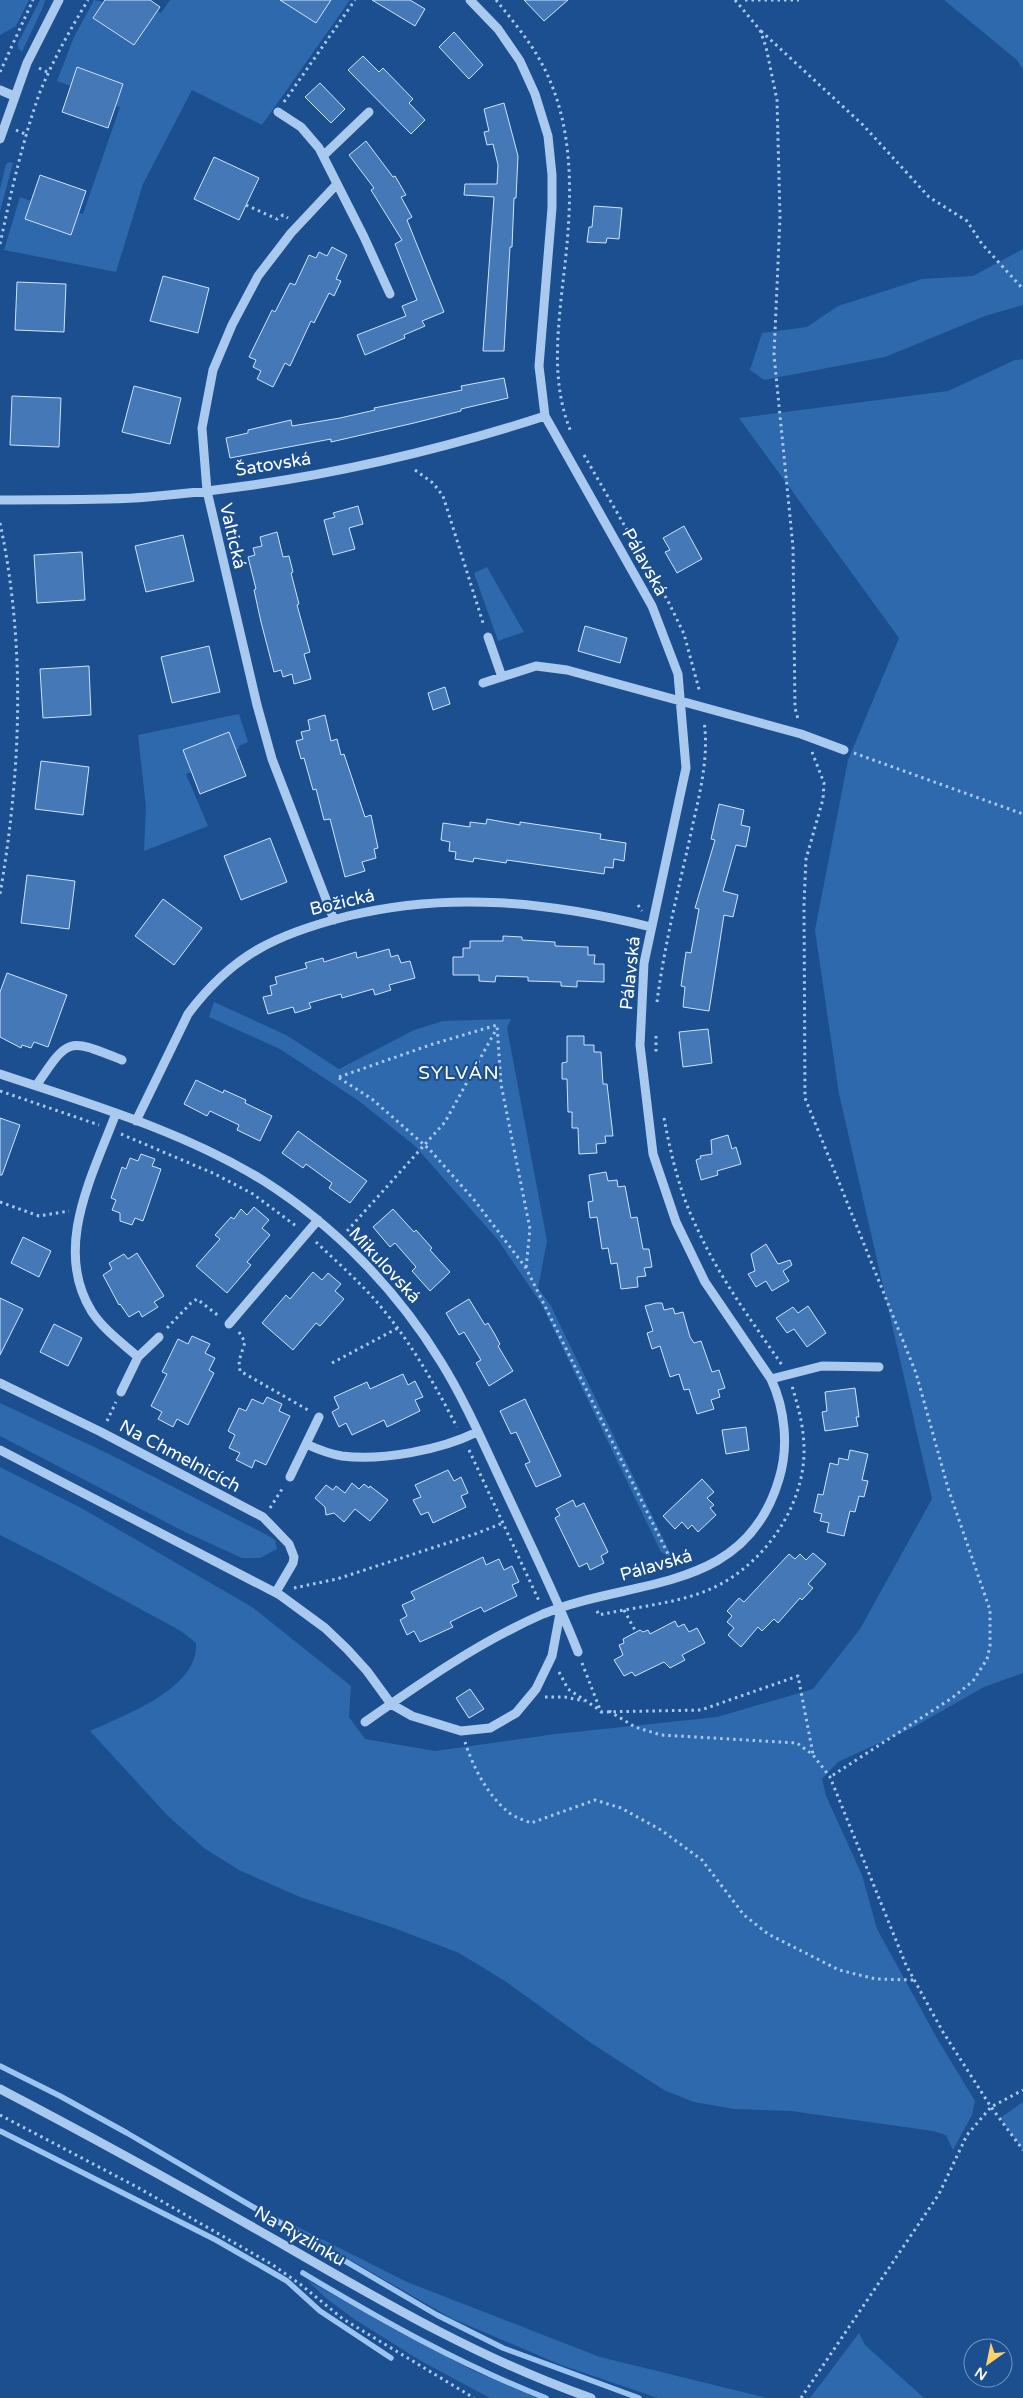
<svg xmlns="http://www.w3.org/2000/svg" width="1023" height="2398" viewBox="0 0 1023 2398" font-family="'Varela Round',sans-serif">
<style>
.green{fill:#2e69ad}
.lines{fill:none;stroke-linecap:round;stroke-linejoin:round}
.stream{stroke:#9cc4f0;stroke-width:5.5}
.building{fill:#4478b7;stroke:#cfe3fa}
.path{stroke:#a9c9ee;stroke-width:3;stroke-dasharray:2.5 4;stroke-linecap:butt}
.minor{stroke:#a9c9ee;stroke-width:9}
.labels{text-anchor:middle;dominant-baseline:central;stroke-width:4.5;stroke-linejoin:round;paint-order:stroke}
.street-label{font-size:18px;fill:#fff;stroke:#1b4f8f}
.neighbourhood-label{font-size:19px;letter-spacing:1px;fill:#fff;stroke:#1b4f8f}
</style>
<rect width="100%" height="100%" fill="#1b4f8f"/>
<!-- green -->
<path class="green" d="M 0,0 L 29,0 L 16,26 L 0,35 Z
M 40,0 L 45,0 L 43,7 L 22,52 L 18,48 L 18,43 Z
M 94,0 L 104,2 L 93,18 L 134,45 L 157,11 L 161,13 L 170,0 L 350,0 L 262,125 L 192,90 L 143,184 L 116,272 L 4,250 L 20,197 L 31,201 L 25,219 L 71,235 L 79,213 L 83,214 L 120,107 L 116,106 L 123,84 L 77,67 L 71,86 L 57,81 L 74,37 Z
M 944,0 L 1023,0 L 1023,70 L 1017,60 Z
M 9,162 L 13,163 L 0,212 L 0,189 L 6,164 Z
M 1023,249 L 1023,305 L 985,316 L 885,357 L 764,380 L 750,370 L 762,333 L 807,327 L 838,306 L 922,279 L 973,276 Z
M 1023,359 L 1023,1673 L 984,1687 L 912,1728 L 838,1762 L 822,1779 L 826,1796 L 862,1875 L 877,1929 L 938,2040 L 975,2101 L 972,2115 L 953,2150 L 946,2135 L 933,2131 L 791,2111 L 734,2109 L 694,2102 L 664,2090 L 591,2043 L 505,1981 L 459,1953 L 394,1928 L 300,1897 L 239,1870 L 204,1848 L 168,1816 L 90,1731 C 124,1715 199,1689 196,1643 L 181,1631 L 61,1566 L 0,1535 L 0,1467 L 83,1509 L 252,1607 L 351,1686 L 349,1717 L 365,1739 L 435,1751 L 556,1734 L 717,1717 L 813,1689 L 860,1629 L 932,1499 L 839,1094 L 815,930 L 848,760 L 899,638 L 739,418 L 948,391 L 1015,360 Z
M 487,567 L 524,632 L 498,641 L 474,573 Z
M 239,714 L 248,742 L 239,746 L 239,749 L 236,750 L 228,732 L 183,750 L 191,772 L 186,774 L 208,826 L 144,851 L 146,807 L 138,735 Z
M 214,1002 L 286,1035 L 339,1069 L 414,1030 L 443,1021 L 511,1019 L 507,1028 L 547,1241 L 538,1288 L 551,1306 L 673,1559 L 661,1552 L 542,1305 L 498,1240 L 415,1146 L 359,1101 L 280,1049 L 209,1017 Z
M 0,1403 L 109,1454 L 269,1536 L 275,1540 L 277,1549 L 260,1558 L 242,1558 L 185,1532 L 0,1436 Z
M 1023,2102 L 1023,2150 L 1000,2118 Z
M 258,2207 L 407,2282 L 600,2357 L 767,2398 L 658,2398 L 561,2365 L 451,2318 Z
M 307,2280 L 390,2327 L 472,2370 L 538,2398 L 490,2398 L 421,2361 L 354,2319 L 326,2298 Z
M 859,2333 L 865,2345 L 924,2398 L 810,2398 Z"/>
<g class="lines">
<!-- stream -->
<path class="stream" d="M 0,2066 L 60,2096 L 127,2133 L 437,2315 L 503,2348 L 639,2398
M 0,2131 L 216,2240 L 263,2267 L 287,2281 L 320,2311 L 391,2358
M 303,2273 C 381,2320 461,2365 546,2398"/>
</g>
<!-- building -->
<path class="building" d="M 105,0 L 150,0 L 160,7 L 134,45 L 93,18 Z
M 280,0 L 331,0 L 316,23 Z
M 372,0 L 410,0 L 425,9 L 415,26 Z
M 524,0 L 568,0 L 544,21 Z
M 454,32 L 483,65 L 469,79 L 439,47 Z
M 363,56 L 379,72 L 383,68 L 413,99 L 409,103 L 425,120 L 411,134 L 348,70 Z
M 77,67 L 123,84 L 108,128 L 62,112 Z
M 320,83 L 345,109 L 331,123 L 305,97 Z
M 504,103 L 518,156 L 516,198 L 514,198 L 512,247 L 510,247 L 504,351 L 483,351 L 494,197 L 464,195 L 465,184 L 497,184 L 498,165 L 493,144 L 487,145 L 484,132 L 489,131 L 484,109 Z
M 366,141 L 393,177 L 395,176 L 406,195 L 401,197 L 412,217 L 407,220 L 444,312 L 422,321 L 425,326 L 404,335 L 405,338 L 365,355 L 357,335 L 406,316 L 402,306 L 417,300 L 395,244 L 402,240 L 371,190 L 374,188 L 349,155 Z
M 214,157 L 259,178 L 239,220 L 194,199 Z
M 40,175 L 86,191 L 71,235 L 25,219 Z
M 594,206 L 622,208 L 619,239 L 607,238 L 606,243 L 587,242 L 589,227 L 592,227 Z
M 332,247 L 347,255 L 336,279 L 341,281 L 334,296 L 329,293 L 314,323 L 311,321 L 290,366 L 285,363 L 273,387 L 257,379 L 261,371 L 253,367 L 256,360 L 249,357 L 272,310 L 275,312 L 290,283 L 295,285 L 309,255 L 316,258 L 319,252 L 327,256 Z
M 163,276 L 209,288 L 198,333 L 150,321 Z
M 17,282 L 66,284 L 64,332 L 15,330 Z
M 504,378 L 508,398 L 461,409 L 461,411 L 414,423 L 344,439 L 331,442 L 331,439 L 230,458 L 226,438 L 248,433 L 248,430 L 291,420 L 292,426 L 340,418 L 375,410 L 374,408 L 462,390 L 461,386 Z
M 134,386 L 181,398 L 170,444 L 122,432 Z
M 12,396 L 61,398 L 59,447 L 10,445 Z
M 358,506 L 363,524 L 349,528 L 355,549 L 333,555 L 324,520 L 335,517 L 333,513 Z
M 684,526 L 702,559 L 677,573 L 665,552 L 670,550 L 663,538 Z
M 277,532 L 283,557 L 289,556 L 293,572 L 291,573 L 299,604 L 297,605 L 310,652 L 304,654 L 311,679 L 294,684 L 292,674 L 283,677 L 281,670 L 274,672 L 261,622 L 254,590 L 256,589 L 248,557 L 255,555 L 253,548 L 262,546 L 260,537 Z
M 183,535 L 194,581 L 146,592 L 135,546 Z
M 82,552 L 85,600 L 37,603 L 34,555 Z
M 585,626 L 627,638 L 620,663 L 578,651 Z
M 209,646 L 220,692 L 172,703 L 161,657 Z
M 89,666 L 91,715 L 43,718 L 40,669 Z
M 445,687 L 450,704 L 433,710 L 428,693 Z
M 325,715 L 331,741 L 337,739 L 341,755 L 344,754 L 365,817 L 371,815 L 378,848 L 374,849 L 376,858 L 362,862 L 365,871 L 345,877 L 330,819 L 324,820 L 316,789 L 313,790 L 304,758 L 301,759 L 296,741 L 303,739 L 301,732 L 310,730 L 308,720 Z
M 229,732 L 246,776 L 200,794 L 183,750 Z
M 41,761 L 89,767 L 83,815 L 35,809 Z
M 719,804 L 744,810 L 741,825 L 750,827 L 746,847 L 736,845 L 723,891 L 738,895 L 733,917 L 724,915 L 709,1011 L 683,1007 L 685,987 L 681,986 L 686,952 L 691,953 L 692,947 L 699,909 L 695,908 L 715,840 L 711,839 Z
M 487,819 L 520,825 L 520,822 L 601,834 L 600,839 L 626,843 L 624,861 L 614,859 L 613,868 L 605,867 L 604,874 L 507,860 L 506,863 L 474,858 L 473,862 L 455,859 L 456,852 L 449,851 L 450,842 L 441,840 L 443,823 L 470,827 L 470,822 L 486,824 Z
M 270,838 L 287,882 L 241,900 L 224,856 Z
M 27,875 L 75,881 L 69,929 L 21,923 Z
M 163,899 L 202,928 L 174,965 L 135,936 Z
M 503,936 L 522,937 L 522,940 L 555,942 L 555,946 L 588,947 L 588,955 L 595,955 L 594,964 L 604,964 L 604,982 L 577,981 L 577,987 L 561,986 L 561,982 L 528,981 L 528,977 L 496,976 L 495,982 L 479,981 L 479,975 L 453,975 L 453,957 L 463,957 L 463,948 L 470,948 L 470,941 L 503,941 Z
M 389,949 L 391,957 L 398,955 L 401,963 L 410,961 L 415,978 L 389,985 L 391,990 L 375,995 L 373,989 L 342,998 L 341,994 L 309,1003 L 311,1008 L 295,1013 L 293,1007 L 268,1014 L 263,997 L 272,995 L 270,986 L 277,984 L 275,977 L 307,968 L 305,963 L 323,958 L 324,962 L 356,952 L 357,958 Z
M 7,973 L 67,995 L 48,1047 L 34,1042 L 31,1048 L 22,1045 L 21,1048 L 0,1037 L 0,992 Z
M 708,1029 L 712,1063 L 683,1067 L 679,1032 Z
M 567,1036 L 584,1036 L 584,1045 L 594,1045 L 594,1052 L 601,1052 L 603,1084 L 607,1084 L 613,1136 L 605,1136 L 606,1143 L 596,1144 L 597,1153 L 579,1154 L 578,1128 L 572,1128 L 572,1112 L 568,1112 L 567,1079 L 562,1079 L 562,1063 L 567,1062 Z
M 196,1080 L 223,1093 L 224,1090 L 246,1100 L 245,1103 L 272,1116 L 260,1141 L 237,1130 L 239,1125 L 210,1111 L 207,1116 L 184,1104 Z
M 0,1118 L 20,1125 L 2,1175 L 0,1175 Z
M 298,1131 L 367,1181 L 350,1203 L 329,1188 L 332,1183 L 306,1164 L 303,1168 L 282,1153 Z
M 728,1135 L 732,1149 L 736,1147 L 741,1164 L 717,1171 L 718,1175 L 701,1180 L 696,1160 L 701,1158 L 700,1156 L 712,1154 L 711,1140 Z
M 141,1154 L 155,1159 L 152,1166 L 161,1169 L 143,1221 L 135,1218 L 132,1225 L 120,1221 L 120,1213 L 112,1210 L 116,1200 L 111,1198 L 122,1167 L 126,1169 L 130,1158 L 138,1161 Z
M 606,1172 L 608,1181 L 617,1180 L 618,1187 L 625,1186 L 631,1218 L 637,1217 L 643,1249 L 649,1249 L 652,1267 L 644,1268 L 646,1276 L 637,1277 L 638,1287 L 621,1289 L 617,1263 L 611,1264 L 608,1248 L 602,1249 L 597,1217 L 590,1218 L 588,1202 L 593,1201 L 589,1175 Z
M 254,1207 L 269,1220 L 262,1228 L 270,1235 L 247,1262 L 251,1265 L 227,1293 L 196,1266 L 220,1239 L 215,1235 L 231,1217 L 234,1219 L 241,1209 L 247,1215 Z
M 393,1209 L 414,1232 L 416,1230 L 432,1248 L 430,1250 L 450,1272 L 430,1291 L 412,1271 L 416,1267 L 395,1243 L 390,1247 L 373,1227 Z
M 23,1237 L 51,1251 L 39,1277 L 11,1263 Z
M 766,1244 L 778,1264 L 790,1260 L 792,1265 L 783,1271 L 789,1281 L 772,1291 L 766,1281 L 756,1287 L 748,1274 L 755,1271 L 751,1254 Z
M 137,1253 L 164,1296 L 154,1302 L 158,1307 L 142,1317 L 139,1311 L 129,1317 L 120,1304 L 119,1305 L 103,1275 L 112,1269 L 109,1263 L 124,1254 L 128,1259 Z
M 313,1272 L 322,1280 L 328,1273 L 341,1284 L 335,1291 L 344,1299 L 320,1326 L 316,1323 L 293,1350 L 262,1323 L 286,1295 L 290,1299 Z
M 0,1298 L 23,1309 L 0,1355 Z
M 469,1299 L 485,1325 L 488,1323 L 494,1333 L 500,1344 L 498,1346 L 513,1371 L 489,1386 L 476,1363 L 481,1360 L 464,1332 L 459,1335 L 446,1313 Z
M 656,1303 L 662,1303 L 664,1310 L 673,1308 L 675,1314 L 683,1312 L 690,1337 L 694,1343 L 701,1341 L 712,1372 L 719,1370 L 725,1388 L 718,1390 L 720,1397 L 711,1400 L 714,1409 L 697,1414 L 689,1389 L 684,1390 L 679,1374 L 670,1377 L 660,1346 L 652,1349 L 647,1333 L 653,1331 L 645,1306 Z
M 808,1306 L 826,1333 L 807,1347 L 794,1329 L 787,1333 L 776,1318 L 793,1307 L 798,1313 Z
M 54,1324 L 82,1338 L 68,1366 L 40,1352 Z
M 192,1336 L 210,1344 L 205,1353 L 215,1358 L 209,1370 L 214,1373 L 188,1425 L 177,1419 L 173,1427 L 158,1419 L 162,1412 L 151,1406 L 167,1374 L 162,1372 L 178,1339 L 188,1344 Z
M 403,1374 L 408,1385 L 415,1381 L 423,1397 L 415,1400 L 420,1411 L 387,1427 L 384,1420 L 352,1435 L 346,1423 L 339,1427 L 332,1412 L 339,1408 L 334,1397 L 367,1382 L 370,1389 Z
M 855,1388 L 859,1417 L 856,1417 L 858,1426 L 825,1431 L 822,1412 L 827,1411 L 825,1392 Z
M 267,1397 L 282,1404 L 279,1411 L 290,1416 L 266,1465 L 255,1460 L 252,1468 L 236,1460 L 240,1453 L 229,1448 L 235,1435 L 228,1431 L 239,1408 L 246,1411 L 252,1399 L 263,1404 Z
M 525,1399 L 561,1476 L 536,1487 L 525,1464 L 530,1462 L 516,1432 L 511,1434 L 500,1411 Z
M 746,1427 L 749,1450 L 726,1454 L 722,1430 Z
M 850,1450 L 868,1454 L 862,1480 L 868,1481 L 864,1497 L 859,1496 L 855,1512 L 850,1511 L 844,1536 L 827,1532 L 829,1523 L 820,1521 L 822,1514 L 814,1512 L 818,1494 L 823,1495 L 830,1463 L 838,1465 L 839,1458 L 848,1460 Z
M 448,1470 L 454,1481 L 461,1477 L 468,1493 L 461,1496 L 466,1507 L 433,1523 L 428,1512 L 421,1515 L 413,1500 L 421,1497 L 415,1485 Z
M 702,1479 L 714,1492 L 707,1498 L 714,1505 L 710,1508 L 716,1515 L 698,1532 L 692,1525 L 688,1529 L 682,1522 L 675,1529 L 663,1516 Z
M 352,1483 L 359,1489 L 364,1484 L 369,1488 L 370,1486 L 388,1500 L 370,1521 L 355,1509 L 344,1522 L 334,1513 L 326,1515 L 325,1507 L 315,1498 L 326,1485 L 333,1490 L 336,1486 L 345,1493 Z
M 573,1500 L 576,1507 L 584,1503 L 608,1552 L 601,1556 L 604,1563 L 590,1570 L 587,1563 L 579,1567 L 555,1518 L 560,1515 L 556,1509 Z
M 813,1553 L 826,1564 L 808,1584 L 813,1588 L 802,1600 L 800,1598 L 778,1623 L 774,1619 L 762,1631 L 758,1627 L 741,1647 L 728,1635 L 734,1628 L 727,1622 L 732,1616 L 727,1611 L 739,1598 L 744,1602 L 789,1554 L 795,1559 L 800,1554 L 806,1560 Z
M 483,1557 L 486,1565 L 499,1559 L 504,1570 L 512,1566 L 519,1582 L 512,1585 L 517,1596 L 484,1612 L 481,1607 L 466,1614 L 450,1622 L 453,1627 L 420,1642 L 414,1631 L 407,1635 L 400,1620 L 407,1616 L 402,1605 L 415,1599 L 411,1592 Z
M 675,1621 L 678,1627 L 684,1624 L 689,1632 L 697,1628 L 705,1643 L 682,1655 L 685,1660 L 670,1668 L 664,1662 L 635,1676 L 632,1672 L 624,1676 L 614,1660 L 623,1655 L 619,1645 L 624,1643 L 623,1639 L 640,1630 L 643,1632 L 648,1630 L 650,1634 Z
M 470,1689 L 484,1709 L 469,1718 L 456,1698 Z"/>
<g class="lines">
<!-- path -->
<path class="path" d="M 496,0 C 512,20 530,41 542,64 C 579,133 571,216 562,290 C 557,339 552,386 571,432
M 735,0 L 760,30 L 766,47 L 777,100 L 780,217 L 774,355 L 793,547 L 795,708 L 798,719
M 745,0 L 799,0
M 761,31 L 863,125 L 929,197 L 967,221 L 982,244 L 1023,289
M 39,68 L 49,73
M 0,72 L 33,0
M 284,102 L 355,0
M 16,130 L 27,135
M 246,205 L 277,219 L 283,215 L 288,218
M 0,244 C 11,193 22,142 40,92 C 53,60 70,30 88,0
M 584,455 L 669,603 L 684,634 L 700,693
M 415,470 L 433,483 L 443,496 L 484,626
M 0,523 C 26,645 21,772 0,894
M 812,752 L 824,783 L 823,799 L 806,859 L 804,903 L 805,1098 L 916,1373 L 948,1488 L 990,1610 L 990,1646 L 987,1659 L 973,1681 L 952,1698 L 830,1777
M 854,753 L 1023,814
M 638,905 L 642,911
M 657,1002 C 664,948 677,895 689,842 C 697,803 710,761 704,721
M 656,1036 L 656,1055
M 339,1077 L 433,1044 L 497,1025 L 501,1084 L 530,1229 L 526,1268
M 339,1078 L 372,1099 L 430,1150 L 475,1201 L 526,1268 L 673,1564
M 0,1091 L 99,1125
M 664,1118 C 671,1155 680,1194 697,1228 C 719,1277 751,1320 782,1365
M 121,1134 L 215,1174 L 253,1194 L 296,1226
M 0,1202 L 39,1216 L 69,1211
M 347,1231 L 445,1122 L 497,1028
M 316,1242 C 338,1263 362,1284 381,1307 C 412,1344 435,1385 457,1427
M 167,1328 L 191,1303 L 197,1299 L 220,1317
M 239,1332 L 245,1342 L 239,1361 L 240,1371 L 308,1410
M 332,1363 L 398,1328
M 107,1421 L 116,1402
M 469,1450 L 540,1603
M 270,1508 L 284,1486
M 294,1588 L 337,1579 L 475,1534 L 503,1523
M 624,1610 L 636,1632
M 597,1611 L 599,1615 C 634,1607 673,1604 706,1591 C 761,1569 805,1508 804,1449 C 804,1427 798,1406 792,1386
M 582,1663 L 601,1712 L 701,1710 L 798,1676 L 813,1754
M 559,1672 L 568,1689 L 601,1711
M 545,1697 L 565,1697 L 584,1701
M 609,1711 L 635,1727 L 661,1735 L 797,1743 L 813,1755 L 830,1777 L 906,1965 L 943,2032 L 991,2107 L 1023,2150
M 465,1742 C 473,1767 487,1794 507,1811 C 513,1817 524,1820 531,1823 L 595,1800 L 621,1808 L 661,1830 L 702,1860 L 744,1915 L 768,1934 L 839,1970 L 876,1979 L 914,1980
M 0,2115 L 137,2187 L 273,2265 L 300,2284 L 343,2319 L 474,2398
M 801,2398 L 939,2194 L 967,2135 L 991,2107 L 1023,2090"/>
<!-- minor -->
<path class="minor" d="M 0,90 L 14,96
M 278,112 L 301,127 L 319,148 L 364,237 L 390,294
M 0,139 L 27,63 L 59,0
M 323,156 L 369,112
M 0,500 C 49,499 99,501 148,497 C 283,486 416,458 545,416
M 488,637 L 502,677
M 483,683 L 536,666 L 567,670 L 801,734 L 844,750
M 334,920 L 272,759 L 257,705 L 207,491 L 202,428 L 213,370 L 232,325 L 258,276 L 291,233 L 337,184
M 0,1074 C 90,1104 183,1131 264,1181 C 336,1227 397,1290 441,1362 C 467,1404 486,1450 507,1494 C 531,1546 557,1598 578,1652
M 36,1086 C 69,1037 67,1038 122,1060
M 116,1113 C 93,1175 52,1248 92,1312 C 104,1330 122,1343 138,1357
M 136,1121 L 188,1014 C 233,954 277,934 348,916 C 450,891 550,902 651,927
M 229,1324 L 318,1220
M 771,1379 L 822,1366 L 879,1367
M 0,1383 L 101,1432 L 263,1517 L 289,1544 L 294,1557 L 293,1563 L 276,1592
M 121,1392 L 138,1357 L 159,1337
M 306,1444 C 317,1449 329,1454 342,1456 C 382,1461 441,1450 477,1432
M 0,1450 L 280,1595 L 325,1628 L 347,1649 L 367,1671 L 391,1704 L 412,1716 L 461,1731 L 490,1728 L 516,1713 L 536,1689 L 552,1656 L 561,1608
M 290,1477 L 319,1417
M 365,1722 C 422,1682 479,1642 543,1614 C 633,1577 745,1595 779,1479 C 789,1447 785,1409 771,1379 L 705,1282 L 676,1222 L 653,1154 L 640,1045 L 641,1025 L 644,963 L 686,768 L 678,674 L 652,606 L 545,416 L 539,366 L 552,208 L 552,175 L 548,136 L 535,94 L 520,61 L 498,29 L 470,0
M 0,2089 C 98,2140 195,2194 291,2249 C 388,2305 485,2361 591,2398"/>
</g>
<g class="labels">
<!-- street labels -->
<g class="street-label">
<text transform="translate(273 464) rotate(-9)">Šatovská</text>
<text transform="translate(233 536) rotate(77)">Valtická</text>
<text transform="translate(645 562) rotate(61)">Pálavská</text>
<text transform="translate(342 902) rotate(-13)">Božická</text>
<text transform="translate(630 973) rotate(-84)">Pálavská</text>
<text transform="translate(385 1265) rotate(47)">Mikulovská</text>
<text transform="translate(180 1456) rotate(28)">Na Chmelnicích</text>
<text transform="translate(656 1565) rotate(-16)">Pálavská</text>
<text transform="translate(300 2236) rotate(30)">Na Ryzlinku</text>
</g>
<!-- neighbourhood labels -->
<g class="neighbourhood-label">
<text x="459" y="1073">SYLVÁN</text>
</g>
</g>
<!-- north arrow -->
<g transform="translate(988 2363) rotate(213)"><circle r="24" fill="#1b4f8f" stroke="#7695bc"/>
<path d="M0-4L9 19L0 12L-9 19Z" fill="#ffd166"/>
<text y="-8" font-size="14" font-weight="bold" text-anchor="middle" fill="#ffffff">N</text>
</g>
</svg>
